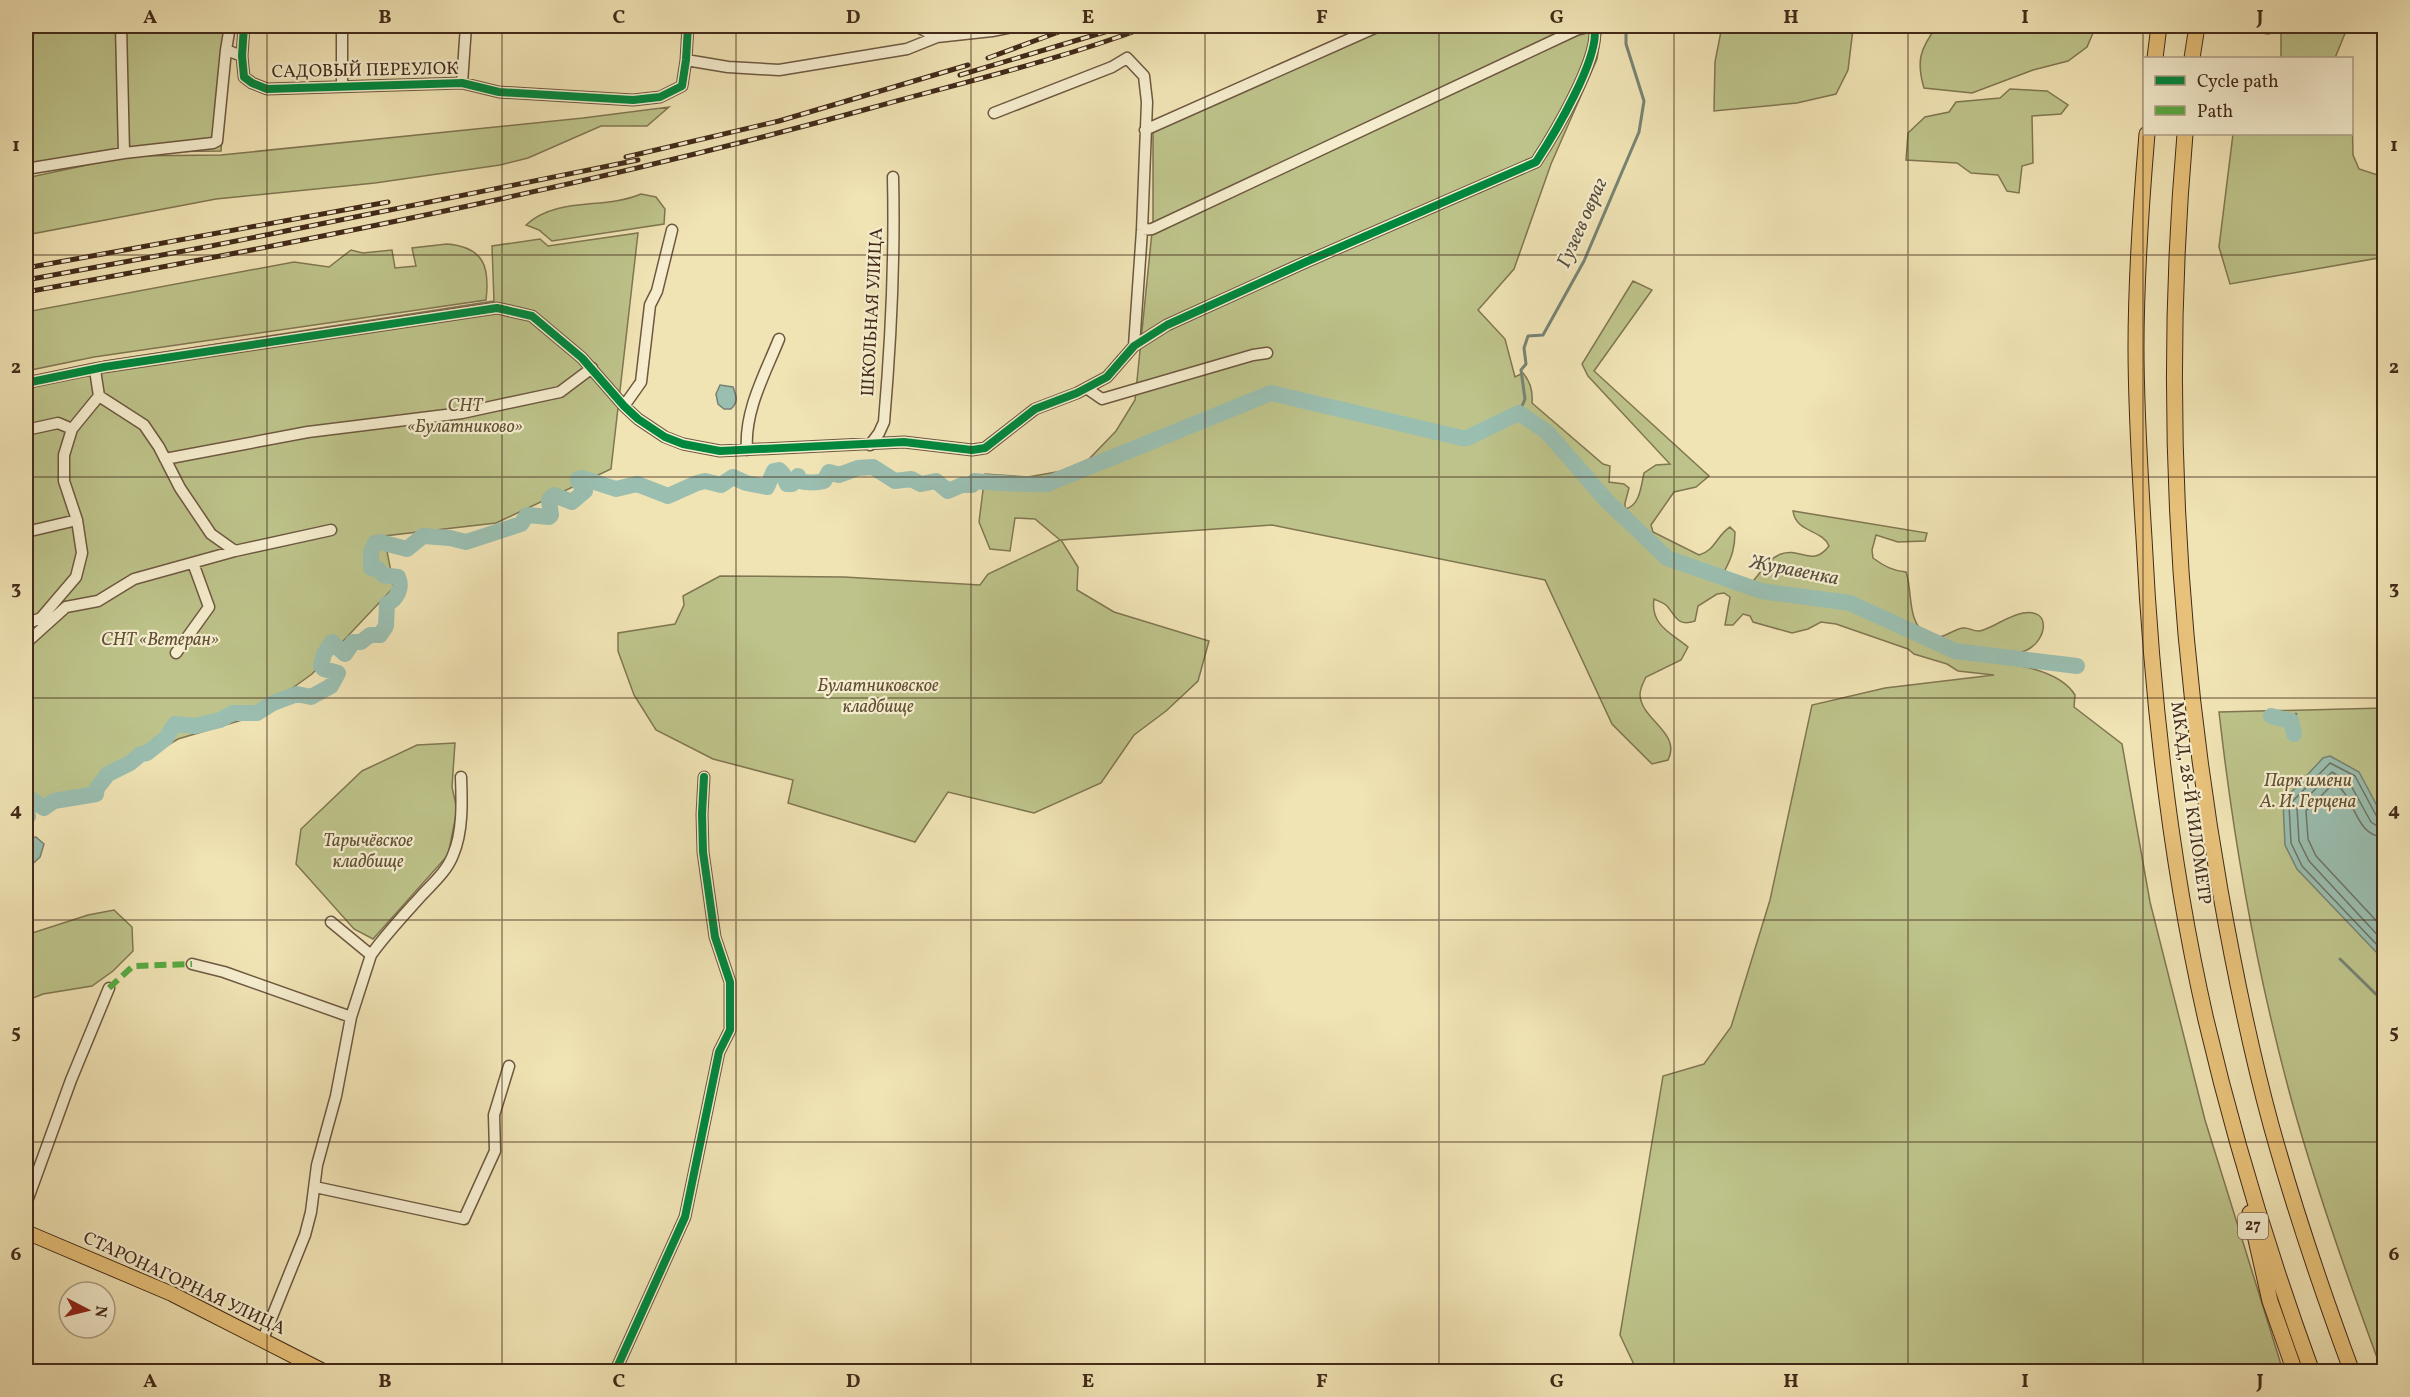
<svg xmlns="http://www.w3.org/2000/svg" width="2410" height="1397" viewBox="0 0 2410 1397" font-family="Vollkorn,serif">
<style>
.green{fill:#bdc38a;stroke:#807652;stroke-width:1.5}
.water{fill:#9abeb0;stroke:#778374;stroke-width:1.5}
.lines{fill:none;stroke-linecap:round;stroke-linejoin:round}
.shore{stroke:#6e7464;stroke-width:1.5}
.stream{stroke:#778374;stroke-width:3}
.river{stroke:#9abeb0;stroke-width:16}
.minor-casing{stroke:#6e5840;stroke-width:13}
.major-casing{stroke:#422a19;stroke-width:16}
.highway-casing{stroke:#422a19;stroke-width:17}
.minor{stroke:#f5edce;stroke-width:10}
.major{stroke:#e8c27a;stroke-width:14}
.highway{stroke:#e8c27a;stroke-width:15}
.rail-casing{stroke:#422a19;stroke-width:5}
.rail{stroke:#f5edce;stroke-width:3;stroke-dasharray:9;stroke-linecap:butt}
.quiet{stroke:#56ab42;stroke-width:6;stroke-dasharray:12 6;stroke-linecap:butt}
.cycleway-casing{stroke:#f5edce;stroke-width:11}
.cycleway{stroke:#00873e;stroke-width:8}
.grid{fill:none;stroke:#422a19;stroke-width:1.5;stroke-opacity:0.55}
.labels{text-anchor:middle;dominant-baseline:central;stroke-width:4.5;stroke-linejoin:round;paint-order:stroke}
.shield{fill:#f5edce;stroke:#78644f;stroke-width:1.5}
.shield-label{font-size:16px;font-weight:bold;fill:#422a19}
.street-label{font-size:18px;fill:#422a19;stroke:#f5edce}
.park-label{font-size:18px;font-style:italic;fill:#615035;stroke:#f5edce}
.water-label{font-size:20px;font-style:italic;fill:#584f3f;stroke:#f5edce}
.neatline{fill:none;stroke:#422a19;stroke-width:2}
.grid-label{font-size:20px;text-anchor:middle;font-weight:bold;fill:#422a19}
</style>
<rect width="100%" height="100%" fill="#f0e3b4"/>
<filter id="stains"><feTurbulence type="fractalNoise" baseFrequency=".00333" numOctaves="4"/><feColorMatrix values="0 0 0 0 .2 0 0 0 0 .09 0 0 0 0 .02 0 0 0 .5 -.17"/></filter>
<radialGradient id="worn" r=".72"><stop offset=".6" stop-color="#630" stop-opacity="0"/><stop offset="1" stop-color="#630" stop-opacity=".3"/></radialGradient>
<!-- green -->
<path class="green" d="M 26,26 L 229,26 L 221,151 L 128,152 L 26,174 Z
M 1369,26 L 1602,26 L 1597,59 L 1551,164 L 1514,269 L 1478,310 L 1505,339 L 1515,377 L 1523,373 C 1531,382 1533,391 1532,403 L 1603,464 L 1610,466 L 1609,482 L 1624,484 L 1629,488 L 1625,503 L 1625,509 C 1640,506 1641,486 1644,473 L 1656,465 L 1670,464 L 1588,376 L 1582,364 L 1633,281 L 1652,290 L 1594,371 L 1709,476 L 1696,487 L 1674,492 L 1651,525 L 1653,532 L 1699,555 C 1715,551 1717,535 1730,527 L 1735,532 C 1735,547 1732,557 1725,570 L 1733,581 L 1746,588 C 1758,579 1766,559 1781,554 C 1801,547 1812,568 1829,546 C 1822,529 1796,533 1793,511 L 1927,533 L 1925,541 L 1898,542 L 1876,535 L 1872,550 L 1873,558 C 1884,566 1893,571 1906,572 C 1913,590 1906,624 1928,635 C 1942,642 1950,630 1963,628 C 1969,627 1973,632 1980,631 C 1995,627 2007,616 2023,613 C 2052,608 2047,640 2027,650 C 2015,656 2003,651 1990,653 L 1988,661 C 2015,664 2060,670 2075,695 L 2074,707 L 2122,744 L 2150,902 L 2205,1120 L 2283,1371 L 1637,1371 L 1620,1335 L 1663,1076 L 1704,1064 L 1731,1027 L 1770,900 L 1812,705 L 1885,688 L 1994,675 L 1958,671 L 1947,664 L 1914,654 L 1908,649 L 1836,624 L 1821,622 L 1808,629 L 1792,633 L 1753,622 L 1750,616 L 1743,614 L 1733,625 L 1725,625 L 1730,597 L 1724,593 L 1717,594 L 1698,606 L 1695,621 C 1677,627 1676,616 1667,606 C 1664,603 1658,601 1654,599 C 1650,625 1671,633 1688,647 L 1681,660 L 1646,677 C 1643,683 1640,688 1640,695 C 1641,720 1682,733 1668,760 L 1652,764 L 1612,724 L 1545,580 L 1272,525 L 1061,540 L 1078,567 L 1077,590 L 1114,612 L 1209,641 L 1198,681 L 1166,711 L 1134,735 L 1101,783 L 1034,813 L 948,792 L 915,842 L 788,803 L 793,780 L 713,759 L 656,730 L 634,695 L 618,651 L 618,633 L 675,624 L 684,605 L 683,596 L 720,576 L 844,577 L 980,585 L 988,574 L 1060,540 L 1035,519 L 1015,518 L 1010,551 L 990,549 L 979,522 L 985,474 L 1028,477 L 1062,471 L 1089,459 L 1116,431 L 1135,400 L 1153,222 L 1153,128 Z
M 1722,26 L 1858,26 L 1853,29 L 1848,70 L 1836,94 L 1797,103 L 1714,111 L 1715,62 Z
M 1937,26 L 2096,26 L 2087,47 L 2068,61 L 2033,70 L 1972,93 L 1924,88 C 1916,61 1920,49 1937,26 Z
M 2244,26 L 2348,26 L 2335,58 L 2281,58 L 2281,31 L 2268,34 L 2243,30 Z
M 2010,89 L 2047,91 L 2068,105 L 2061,114 L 2032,116 L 2033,163 L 2022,166 L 2019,193 L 2007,191 L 1998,175 L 1971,173 L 1957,163 L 1906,160 L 1908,133 L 1925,117 L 1949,112 L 1956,102 L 2000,98 Z
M 2352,104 L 2353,155 L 2359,169 L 2384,177 L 2384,257 L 2230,284 L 2219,247 L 2233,134 L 2352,134 Z
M 669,107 L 647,126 L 601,126 L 528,158 L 500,165 L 375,183 L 216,199 L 26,235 L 26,178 L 129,156 L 221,155 L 583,118 Z
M 641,194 L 656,197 L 665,209 L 664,224 L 552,241 L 539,230 L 526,225 C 557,196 604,210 641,194 Z
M 638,233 L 611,469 L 496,523 L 384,536 L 394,587 L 312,674 L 252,717 L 178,739 L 97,788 L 26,809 L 26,377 L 94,363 L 494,301 L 492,246 L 540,239 L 548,246 Z
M 447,244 C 484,247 490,267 486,300 L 94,357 L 26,371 L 26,312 L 294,262 L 329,267 L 351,250 L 363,253 L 392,250 L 395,268 L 416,266 L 412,248 Z
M 2384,708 L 2384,1371 L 2382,1371 C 2350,1285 2319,1197 2294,1109 C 2258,980 2234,845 2219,712 Z
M 455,743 L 452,787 L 457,810 L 448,855 L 373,939 L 354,929 L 296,864 L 301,829 L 362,771 L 417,745 Z
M 114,910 L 132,927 L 133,951 L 113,971 L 92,986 L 43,994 L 26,1001 L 26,935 L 88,915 Z"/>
<!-- water -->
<path class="water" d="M 720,385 L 733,387 C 736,395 739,402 731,409 L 724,409 L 718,404 L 716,394 Z
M 2330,756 L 2359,772 L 2384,819 L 2384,957 L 2377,953 L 2297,869 L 2285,845 L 2283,801 L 2323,758 Z
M 36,837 L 44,844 L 40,857 L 26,870 L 26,838 Z"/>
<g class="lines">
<!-- shore -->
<path class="shore" d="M 2384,820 L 2377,817 L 2355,776 L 2330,763 L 2289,805 L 2291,843 L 2302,866 L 2380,948 L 2384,950
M 2384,828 L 2377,826 L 2371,822 L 2349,782 L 2332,772 L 2297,808 L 2299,841 L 2309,861 L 2384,942
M 2384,837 C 2354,836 2356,796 2334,783 L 2306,811 L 2308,839 L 2316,856 L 2384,929"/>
<!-- stream -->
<path class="stream" d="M 1519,413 L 1525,399 L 1521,370 L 1526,364 L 1524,348 L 1528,336 L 1543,335 L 1584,261 L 1639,132 L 1644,101 L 1626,44 L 1626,26
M 2291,721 L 2296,714
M 2340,959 L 2384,1002"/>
<!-- river -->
<path class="river" d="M 2271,716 L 2291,721 L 2294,734
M 26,817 L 28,816 L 27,810 L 29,798 L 44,808 L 54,801 L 96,794 L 97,788 L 108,774 L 130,763 L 141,754 L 147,753 L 166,738 L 175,724 L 195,726 L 220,720 L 233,713 L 257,713 L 273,703 L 297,694 L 311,697 L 331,686 L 338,673 L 324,669 L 321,666 L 324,654 L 332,642 L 345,654 L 353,642 L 361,642 L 370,635 L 380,635 L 386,626 L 387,604 C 397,599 403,588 398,577 L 383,575 L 378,569 L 371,568 L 371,552 L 375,543 L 380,542 L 407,549 L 423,536 L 450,538 L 466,542 L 521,524 L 527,515 L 549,517 L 551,515 L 549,500 L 554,495 L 572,502 L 585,491 L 579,483 L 578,479 L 582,478 L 616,489 L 637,484 L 668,496 L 697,483 L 705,481 L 721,485 L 733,477 L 746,483 L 767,487 L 774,471 L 779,470 L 783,474 L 787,484 L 792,484 L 798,476 L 799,481 C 807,483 816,483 824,481 L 829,472 L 839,475 L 858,468 L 873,467 L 895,481 L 911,479 L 921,484 L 936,481 L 948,491 L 962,485 L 972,485 L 975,481 C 999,483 1022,485 1047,484 L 1271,393 L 1462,438 L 1467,438 L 1519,413 L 1547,432 L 1606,500 L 1667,558 L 1761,591 L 1850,603 L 1955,651 L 2077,666"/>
<defs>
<path id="minor" d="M 121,26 L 124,153
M 230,26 L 226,50 L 242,56
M 244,26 L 242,56 L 244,77 L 252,83 L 267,89 L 462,83 L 499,92 L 633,100 L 660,97 L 682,86 L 686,60 L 688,26
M 342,26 L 342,86
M 916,26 L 937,37 L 992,31 L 1018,26
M 686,60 L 728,67 L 779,70 L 907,49 L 937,37
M 462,83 L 466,26
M 26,87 L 28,26
M 994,113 L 1112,67 L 1127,58 L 1144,76 L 1147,102 L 1142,230 L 1134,346
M 1145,130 L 1379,26
M 26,169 L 124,153 L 213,143 L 217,141 L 226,50
M 1142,230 L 1152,229 L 1576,30 L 1592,26
M 95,370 L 99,396 L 144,425 L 159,447 L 180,488 L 211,534 L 235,551
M 26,383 L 104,367 L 497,308 L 532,316 L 582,358 L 624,406 L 638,419 L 665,437 L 683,444 L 720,451 L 904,442 L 972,450 L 985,448 L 1035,409 L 1077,393 L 1107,377 L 1134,346 L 1167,325 L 1308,261 L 1536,162 C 1553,136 1602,55 1594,26
M 1092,386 L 1089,390 L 1102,399 L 1253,355 L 1267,353
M 624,406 L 641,382 L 650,305 L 657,291 L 672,230
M 26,430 L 58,423 L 72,429
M 870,445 L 879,433 L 884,422 C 891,340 895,259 893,177
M 747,450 C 744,411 765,374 779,339
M 165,459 L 308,432 L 462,413 L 560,392 L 592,368
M 26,532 L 77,520
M 26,624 L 41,618 L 76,577 L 82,553 L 77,520 L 64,481 L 64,455 L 72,429 L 99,396
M 26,643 L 66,607 L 98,601 L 134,579 L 235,551 L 331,530
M 176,653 L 209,607 L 193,563
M 371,955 C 386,934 404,915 422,895 C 433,883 447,871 453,855 C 463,832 462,802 461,777
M 192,964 L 224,972 L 351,1017
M 315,1187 L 464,1219 L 495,1151 L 494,1115 L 509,1066
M 26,1204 L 71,1080 L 109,988
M 263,1339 L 305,1235 L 311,1212 L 317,1165 L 336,1096 L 351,1017 L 371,955 L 331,922
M 615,1372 L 685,1217 L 719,1052 L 730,1030 L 730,982 L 715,937 L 703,852 L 702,814 L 704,777"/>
<path id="major" d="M 26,1232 L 172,1294 L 325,1372"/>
<path id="highway" d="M 2155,58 L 2159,26
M 2192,58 L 2197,26
M 2147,134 C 2141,205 2136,277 2136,348 C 2136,412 2140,475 2144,538 C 2152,700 2170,862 2206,1020 C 2234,1139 2270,1257 2312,1372
M 2185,134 C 2163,386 2176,640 2220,890 C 2234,969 2250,1048 2271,1125 C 2294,1208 2322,1291 2352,1372
M 2250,1213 L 2270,1301 L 2295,1372"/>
</defs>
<!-- minor casing -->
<use href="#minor" class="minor-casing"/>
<!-- major casing -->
<use href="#major" class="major-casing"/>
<!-- highway casing -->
<use href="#highway" class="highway-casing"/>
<!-- minor -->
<use href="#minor" class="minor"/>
<!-- major -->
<use href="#major" class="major"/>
<!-- highway -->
<use href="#highway" class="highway"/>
<defs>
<path id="rail" d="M 988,58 L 1075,26
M 960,75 L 1118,28
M 626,157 L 779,121 L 968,65
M 26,268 L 388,202
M 26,280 L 211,246 L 638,160
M 26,292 C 309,241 593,185 871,108 C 965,82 1059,60 1149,26"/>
</defs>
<!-- rail casing -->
<use href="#rail" class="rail-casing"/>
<!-- rail -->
<use href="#rail" class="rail"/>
<!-- quiet -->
<path class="quiet" d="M 109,988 L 133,966 L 192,964"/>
<defs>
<path id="cycleway" d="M 244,26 L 242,56 L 244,77 L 252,83 L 267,89 L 462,83 L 499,92 L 633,100 L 660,97 L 682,86 L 686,60 L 688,26
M 26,383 L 104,367 L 497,308 L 532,316 L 582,358 L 624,406 L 638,419 L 665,437 L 683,444 L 720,451 L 904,442 L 972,450 L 985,448 L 1035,409 L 1077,393 L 1107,377 L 1134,346 L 1167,325 L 1308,261 L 1536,162 C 1553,136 1602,55 1594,26
M 615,1372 L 685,1217 L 719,1052 L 730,1030 L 730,982 L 715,937 L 703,852 L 702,814 L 704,777"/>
</defs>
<!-- cycleway casing -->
<use href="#cycleway" class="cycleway-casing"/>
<!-- cycleway -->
<use href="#cycleway" class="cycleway"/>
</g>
<!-- grid -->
<path class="grid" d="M 267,26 L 267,1372M 502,26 L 502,1372M 736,26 L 736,1372M 971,26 L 971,1372M 1205,26 L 1205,1372M 1439,26 L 1439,1372M 1674,26 L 1674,1372M 1908,26 L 1908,1372M 2143,26 L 2143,1372M 26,255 L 2384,255M 26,477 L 2384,477M 26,698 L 2384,698M 26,920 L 2384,920M 26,1142 L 2384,1142"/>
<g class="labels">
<!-- shield labels -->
<rect class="shield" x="2238" y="1213" width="30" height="26" rx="4.5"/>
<g class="shield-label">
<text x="2253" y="1226">27</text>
</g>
<!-- street labels -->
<g class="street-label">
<text transform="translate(365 71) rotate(-1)">САДОВЫЙ ПЕРЕУЛОК</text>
<text transform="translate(873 312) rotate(-87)">ШКОЛЬНАЯ УЛИЦА</text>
<text transform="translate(2190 803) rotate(82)">МКАД, 28-Й КИЛОМЕТР</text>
<text transform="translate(184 1284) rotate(25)">СТАРОНАГОРНАЯ УЛИЦА</text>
</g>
<!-- park labels -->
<g class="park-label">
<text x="465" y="406">СНТ<tspan x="465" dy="21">«Булатниково»</tspan></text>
<text x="160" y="640">СНТ «Ветеран»</text>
<text x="878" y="686">Булатниковское<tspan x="878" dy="21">кладбище</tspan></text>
<text x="2308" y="781">Парк имени<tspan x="2308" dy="21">А. И. Герцена</tspan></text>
<text x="368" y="841">Тарычёвское<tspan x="368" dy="21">кладбище</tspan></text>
</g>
<!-- water labels -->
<g class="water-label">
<text transform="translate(1583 223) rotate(-66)">Гузеев овраг</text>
<text transform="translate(1794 571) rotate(11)">Журавенка</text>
</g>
</g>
<!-- margin -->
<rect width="2410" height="1397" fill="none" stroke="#f0e3b4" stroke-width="66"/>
<!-- legend -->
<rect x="2143" y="57" width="210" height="78" fill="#f5edce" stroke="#ad9f86" stroke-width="1.5"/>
<rect x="2155" y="76" width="30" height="9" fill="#00873e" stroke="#ad9f86" stroke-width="1.5"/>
<text x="2197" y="87" font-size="18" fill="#422a19">Cycle path</text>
<rect x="2155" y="106" width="30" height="9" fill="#56ab42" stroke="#ad9f86" stroke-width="1.5"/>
<text x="2197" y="117" font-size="18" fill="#422a19">Path</text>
<!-- north arrow -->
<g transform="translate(87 1310) rotate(97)"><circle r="28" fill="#f5edce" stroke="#ad9f86" stroke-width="1.5"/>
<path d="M0-4.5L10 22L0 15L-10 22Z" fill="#8f2418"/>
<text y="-9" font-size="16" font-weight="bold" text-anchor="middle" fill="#422a19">N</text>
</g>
<rect x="33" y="33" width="2344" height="1331" class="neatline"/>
<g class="grid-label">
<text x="150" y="23">A</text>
<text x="385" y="23">B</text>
<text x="619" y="23">C</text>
<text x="853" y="23">D</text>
<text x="1088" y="23">E</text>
<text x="1322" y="23">F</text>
<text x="1557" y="23">G</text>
<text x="1791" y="23">H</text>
<text x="2025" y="23">I</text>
<text x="2260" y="23">J</text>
<text x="16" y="151">1</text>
<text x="2394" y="151">1</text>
<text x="16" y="373">2</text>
<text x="2394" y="373">2</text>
<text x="16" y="594">3</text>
<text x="2394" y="594">3</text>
<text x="16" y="816">4</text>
<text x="2394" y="816">4</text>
<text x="16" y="1038">5</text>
<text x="2394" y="1038">5</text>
<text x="16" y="1260">6</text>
<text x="2394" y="1260">6</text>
<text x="150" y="1387">A</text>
<text x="385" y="1387">B</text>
<text x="619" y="1387">C</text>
<text x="853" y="1387">D</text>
<text x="1088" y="1387">E</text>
<text x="1322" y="1387">F</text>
<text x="1557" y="1387">G</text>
<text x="1791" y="1387">H</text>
<text x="2025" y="1387">I</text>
<text x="2260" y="1387">J</text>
</g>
<rect width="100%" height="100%" filter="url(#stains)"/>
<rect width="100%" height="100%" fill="url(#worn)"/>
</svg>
